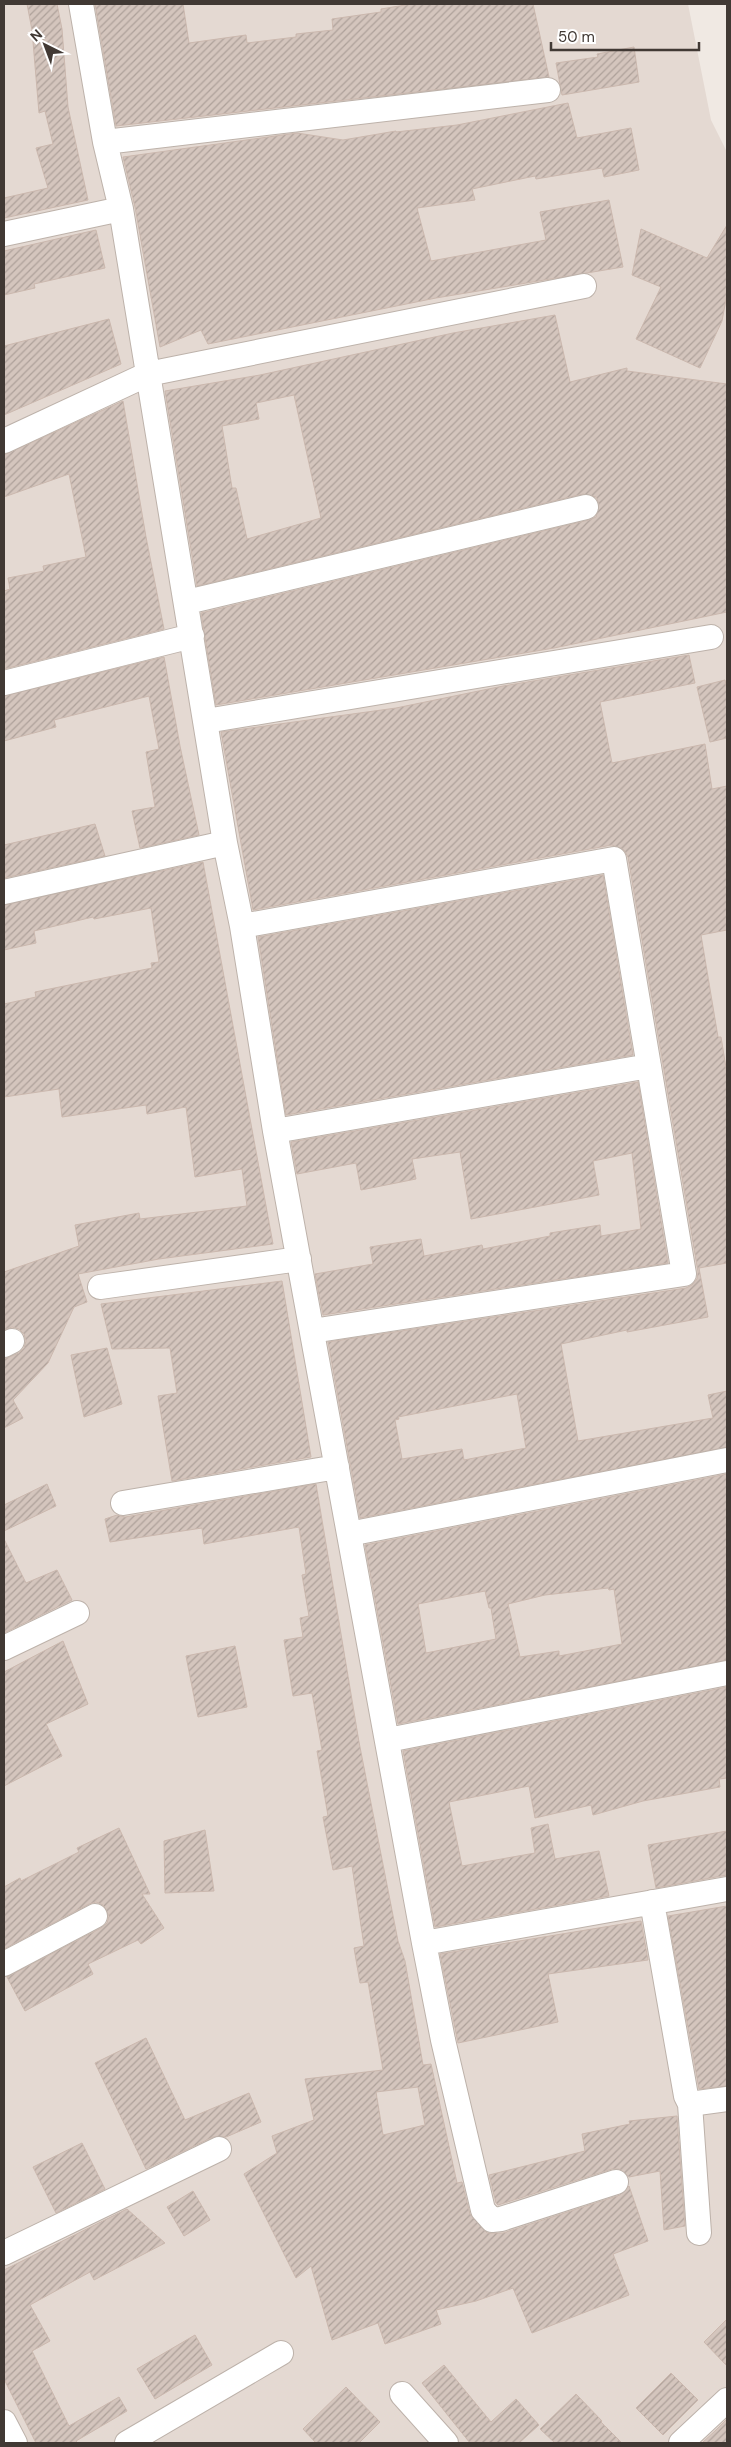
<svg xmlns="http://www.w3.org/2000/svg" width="731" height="2447" viewBox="0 0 731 2447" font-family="'DM Sans',sans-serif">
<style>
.residential{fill:#e4d9d2}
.building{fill:url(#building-hatch);stroke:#cbb8ae;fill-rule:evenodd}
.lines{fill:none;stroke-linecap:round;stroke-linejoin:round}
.minor-casing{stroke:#bdb2aa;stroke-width:26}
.minor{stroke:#fff;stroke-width:24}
</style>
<defs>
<pattern id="building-hatch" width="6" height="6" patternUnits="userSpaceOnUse" patternTransform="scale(1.25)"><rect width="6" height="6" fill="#d4c5bd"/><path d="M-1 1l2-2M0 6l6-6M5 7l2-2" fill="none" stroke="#aea19a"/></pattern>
</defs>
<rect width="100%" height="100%" fill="#f0e9e3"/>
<!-- residential -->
<path class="residential" d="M 4,4 L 688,4 L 711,120 L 727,152 L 727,2443 L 4,2443 Z"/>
<!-- building -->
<path class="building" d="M 27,4 L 57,4 L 62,29 L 68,107 L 88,200 L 4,218 L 4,198 L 48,188 L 36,148 L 53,144 L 45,111 L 39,113 L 32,30 Z
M 95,4 L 183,4 L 189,43 L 246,35 L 247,43 L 296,37 L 296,34 L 333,30 L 332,19 L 381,12 L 381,9 L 411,4 L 533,4 L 549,77 L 116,126 Z
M 634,47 L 639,82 L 562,95 L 556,63 L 598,57 L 597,54 Z
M 568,103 L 577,138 L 631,128 L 639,170 L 604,177 L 602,168 L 536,179 L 535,176 L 472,189 L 475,200 L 417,208 L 431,261 L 546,240 L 540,212 L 609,200 L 623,267 L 436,298 L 208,344 L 201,330 L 160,347 L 135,207 L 123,157 L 297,133 L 343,140 L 396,131 L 396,132 L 457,125 Z
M 727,225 L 727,294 L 722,321 L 700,368 L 636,339 L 661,287 L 632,275 L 641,229 L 707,258 Z
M 96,230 L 105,268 L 34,284 L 35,288 L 4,295 L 4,251 Z
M 555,315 L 570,382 L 627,368 L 627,371 L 727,384 L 727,612 L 554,648 L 216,705 L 201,613 L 589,520 L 596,517 L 599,504 L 596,497 L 583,494 L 197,586 L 165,391 L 260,375 L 453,333 ZM 294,395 L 321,518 L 247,539 L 236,488 L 232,488 L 222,426 L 259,419 L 256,403 Z
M 109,319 L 121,364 L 4,415 L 4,346 Z
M 123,401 L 146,537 L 164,629 L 4,669 L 4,591 L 10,589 L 8,578 L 44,571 L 43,566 L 86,557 L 69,474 L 4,497 L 4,455 Z
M 689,655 L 695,683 L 600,702 L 612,763 L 705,744 L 712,789 L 727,786 L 727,930 L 701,935 L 718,1037 L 721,1037 L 727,1074 L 727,1263 L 699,1268 L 708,1317 L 627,1332 L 627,1330 L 561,1344 L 578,1441 L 713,1418 L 708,1395 L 727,1391 L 727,1447 L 360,1518 L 328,1342 L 686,1288 L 692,1285 L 697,1279 L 698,1272 L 628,857 L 624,850 L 612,845 L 253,910 L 221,732 L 396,708 L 503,686 ZM 517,1394 L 526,1448 L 464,1460 L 462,1449 L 402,1459 L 395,1420 L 399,1419 L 398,1417 Z
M 164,657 L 180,746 L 199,835 L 140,848 L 132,811 L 155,807 L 146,752 L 159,749 L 149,696 L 54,720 L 56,727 L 4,741 L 4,696 Z
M 725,680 L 727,689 L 727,738 L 710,742 L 697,687 Z
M 95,824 L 105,856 L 4,878 L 4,845 Z
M 203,862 L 273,1244 L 159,1259 L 78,1274 L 87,1302 L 74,1307 L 48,1363 L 13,1400 L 23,1418 L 4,1428 L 4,1359 L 19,1353 L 24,1348 L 26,1341 L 24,1334 L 19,1329 L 12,1327 L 4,1330 L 4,1272 L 79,1246 L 75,1225 L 139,1213 L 140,1219 L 247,1206 L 242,1169 L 195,1177 L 186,1107 L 147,1114 L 146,1105 L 62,1117 L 59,1089 L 4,1097 L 4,1004 L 36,997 L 35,992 L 152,968 L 151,963 L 159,962 L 151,908 L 94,919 L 93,917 L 34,931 L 36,943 L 4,950 L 4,905 Z
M 603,875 L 633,1055 L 286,1115 L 258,937 Z
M 638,1082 L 668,1263 L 323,1315 L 315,1274 L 373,1264 L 370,1247 L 421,1239 L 424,1256 L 482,1245 L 483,1249 L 550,1236 L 550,1233 L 600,1225 L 601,1236 L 641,1229 L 632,1153 L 593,1161 L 599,1195 L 471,1219 L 460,1152 L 412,1159 L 416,1179 L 361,1190 L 356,1163 L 297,1174 L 291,1142 Z
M 282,1281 L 311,1457 L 172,1481 L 158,1396 L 177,1393 L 170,1348 L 112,1349 L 101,1304 Z
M 107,1348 L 122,1404 L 84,1417 L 71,1355 Z
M 727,1474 L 727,1660 L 398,1724 L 365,1545 ZM 608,1588 L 609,1590 L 614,1589 L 622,1644 L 559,1656 L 559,1651 L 520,1657 L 508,1604 L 545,1595 ZM 485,1591 L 489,1608 L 491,1608 L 496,1639 L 426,1653 L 418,1604 Z
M 47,1484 L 56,1506 L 4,1531 L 4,1505 Z
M 316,1484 L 359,1742 L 398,1941 L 405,1961 L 423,2065 L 431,2064 L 457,2183 L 462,2182 L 470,2214 L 487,2233 L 503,2233 L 620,2195 L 629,2186 L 648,2241 L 613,2254 L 629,2295 L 532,2333 L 513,2288 L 476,2301 L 436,2310 L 441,2324 L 385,2344 L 378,2323 L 332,2340 L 311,2266 L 296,2278 L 244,2174 L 277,2153 L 272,2136 L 314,2120 L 305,2079 L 383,2070 L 368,1982 L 360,1983 L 354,1948 L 364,1946 L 352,1866 L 333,1870 L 323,1817 L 328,1816 L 317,1751 L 322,1750 L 312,1693 L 293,1696 L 284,1640 L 303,1637 L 300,1618 L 309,1616 L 302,1575 L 306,1574 L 299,1527 L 204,1544 L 202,1528 L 110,1542 L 105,1519 L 117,1515 L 125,1517 ZM 418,2087 L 425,2125 L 383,2135 L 376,2092 Z
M 4,1539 L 26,1583 L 57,1570 L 72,1600 L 4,1633 Z
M 63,1641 L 88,1704 L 46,1724 L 62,1756 L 4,1786 L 4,1672 Z
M 235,1646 L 247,1707 L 198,1717 L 186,1656 Z
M 727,1687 L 727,1778 L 719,1779 L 720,1787 L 643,1801 L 593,1815 L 591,1805 L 535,1818 L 529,1786 L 449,1802 L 462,1866 L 535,1853 L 531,1828 L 548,1824 L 555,1859 L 599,1851 L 609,1896 L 435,1927 L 403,1751 Z
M 119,1828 L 150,1894 L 142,1894 L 164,1928 L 141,1944 L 138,1940 L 88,1964 L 93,1974 L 25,2011 L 7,1977 L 101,1928 L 107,1923 L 109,1916 L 103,1905 L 96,1902 L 89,1904 L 4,1949 L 4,1887 L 20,1878 L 21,1881 L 79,1852 L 77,1848 Z
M 205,1830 L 214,1891 L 165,1893 L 164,1841 Z
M 727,1831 L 727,1875 L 656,1888 L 648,1845 Z
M 727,1906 L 727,2086 L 699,2089 L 668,1916 Z
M 641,1921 L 648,1960 L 548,1974 L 558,2022 L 458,2043 L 440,1954 Z
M 146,2038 L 185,2120 L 249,2093 L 261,2122 L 226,2137 L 213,2137 L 146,2169 L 95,2063 Z
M 677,2116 L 685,2226 L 664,2230 L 660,2171 L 629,2177 L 619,2169 L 612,2169 L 498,2205 L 496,2203 L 489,2175 L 585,2151 L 582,2134 L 630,2124 L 629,2121 Z
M 82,2143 L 105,2189 L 56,2213 L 33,2167 Z
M 193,2191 L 210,2220 L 184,2236 L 167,2207 Z
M 127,2209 L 165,2243 L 94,2280 L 90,2272 L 30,2305 L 50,2341 L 32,2351 L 69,2426 L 119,2397 L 127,2411 L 76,2441 L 78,2443 L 36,2443 L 4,2379 L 4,2270 Z
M 727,2319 L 727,2366 L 704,2342 Z
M 195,2335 L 212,2365 L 155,2399 L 137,2369 Z
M 444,2365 L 491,2422 L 516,2399 L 539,2425 L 519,2443 L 470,2443 L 422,2383 Z
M 671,2373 L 698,2400 L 663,2435 L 636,2408 Z
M 346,2387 L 380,2422 L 359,2443 L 316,2443 L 303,2429 Z
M 576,2394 L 602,2421 L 601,2422 L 622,2443 L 555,2443 L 540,2429 Z
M 727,2419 L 727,2443 L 702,2443 L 716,2430 Z"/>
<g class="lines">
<defs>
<path id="minor" d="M 81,4 L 105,142 L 121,209 L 225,843 L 242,926 L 275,1131 L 424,1943 L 443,2040 L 483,2210 L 492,2220 L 501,2219 L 616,2182
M 105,142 L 548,90
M 4,234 L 121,209
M 4,441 L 148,374 L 584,286
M 187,602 L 586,507
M 4,683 L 192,636
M 206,721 L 711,637
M 4,892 L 225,843
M 242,926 L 614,859 L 684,1274 L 312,1331
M 275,1131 L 649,1066
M 100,1287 L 299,1259
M 4,1345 L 12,1341
M 123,1503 L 337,1467
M 349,1534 L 727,1460
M 4,1648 L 77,1613
M 388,1740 L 727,1673
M 652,1902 L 686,2096 L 690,2104 L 727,2099
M 424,1943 L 727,1889
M 4,1964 L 95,1916
M 690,2104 L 699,2233
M 4,2253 L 219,2149
M 402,2394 L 446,2443
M 4,2422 L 15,2443
M 127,2443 L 281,2353
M 681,2443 L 727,2400"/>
</defs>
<!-- minor casing -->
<use href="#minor" class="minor-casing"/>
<!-- minor -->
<use href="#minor" class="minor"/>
</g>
<!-- border -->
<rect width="731" height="2447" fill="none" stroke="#413934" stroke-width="10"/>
<!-- north arrow -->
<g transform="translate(45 45) rotate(318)" stroke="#ffffff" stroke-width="4" paint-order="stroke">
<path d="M0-4L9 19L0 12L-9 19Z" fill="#413934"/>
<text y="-8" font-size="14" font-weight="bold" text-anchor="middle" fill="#413934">N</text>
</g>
<!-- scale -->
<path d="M551 42v8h148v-8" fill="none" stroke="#413934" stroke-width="2.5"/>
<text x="558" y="42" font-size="15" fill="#413934" stroke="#ffffff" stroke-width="4" paint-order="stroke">50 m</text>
</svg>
